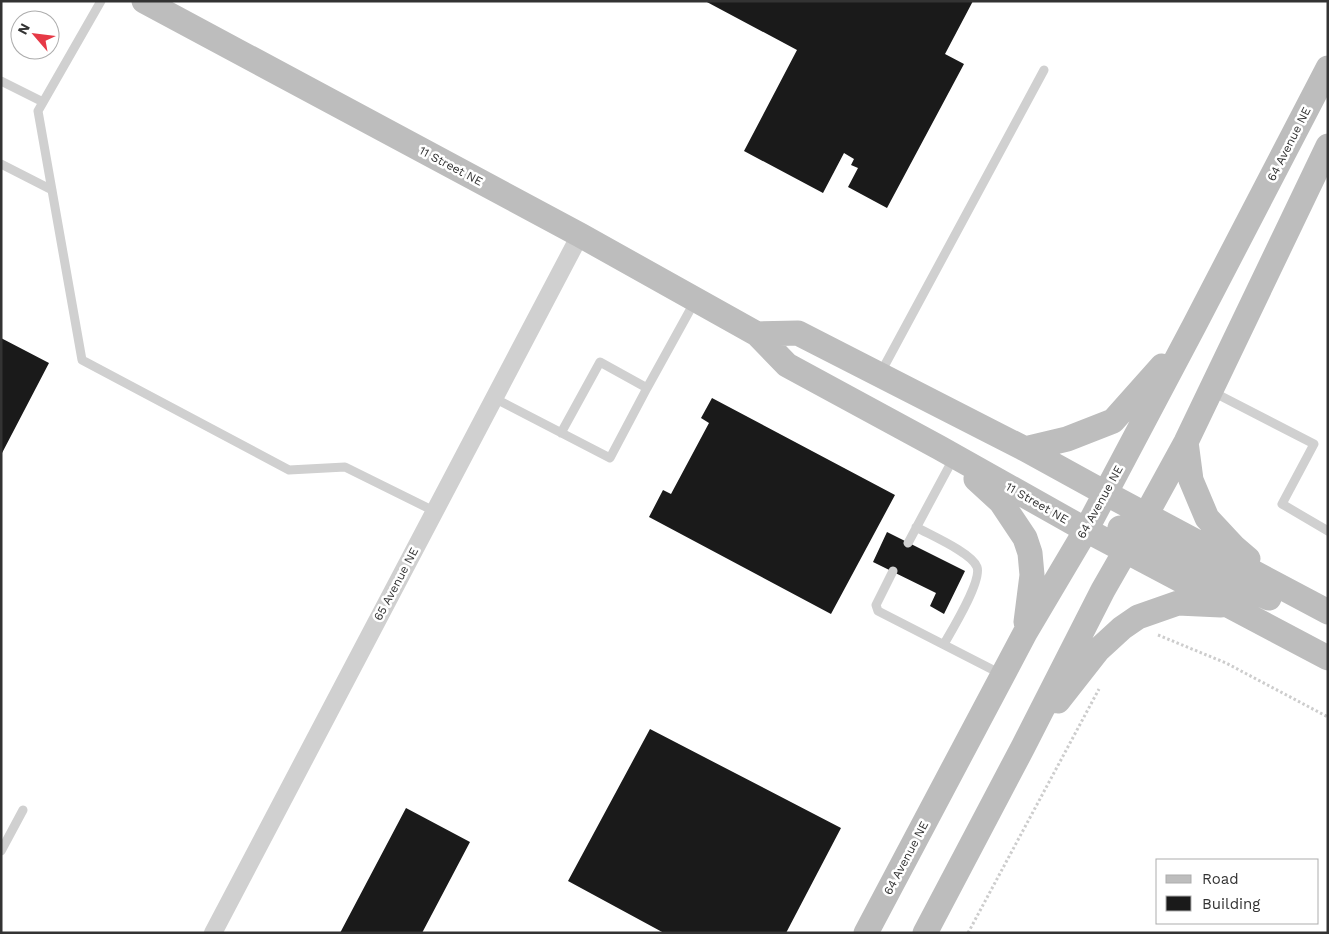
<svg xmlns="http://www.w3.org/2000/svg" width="1329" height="934" viewBox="0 0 1329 934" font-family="'Work Sans',sans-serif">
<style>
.building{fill:#1a1a1a}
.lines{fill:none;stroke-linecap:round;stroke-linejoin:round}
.path{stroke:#cdcdcd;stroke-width:3;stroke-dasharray:2.5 2.5;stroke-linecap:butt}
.lane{stroke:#d0d0d0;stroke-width:9}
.street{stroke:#d0d0d0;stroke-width:18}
.secondary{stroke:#bdbdbd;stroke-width:25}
.labels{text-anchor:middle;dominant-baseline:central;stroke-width:5;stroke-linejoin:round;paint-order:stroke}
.street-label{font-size:12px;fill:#333;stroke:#fff}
</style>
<rect width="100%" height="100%" fill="#fff"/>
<!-- building -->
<path class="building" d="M 705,1 L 973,1 L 945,54 L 964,64 L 887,208 L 848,187 L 858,168 L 851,165 L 854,159 L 844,153 L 823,193 L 744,151 L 797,50 Z
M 1,338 L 49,363 L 1,455 Z
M 712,398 L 895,495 L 831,614 L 649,517 L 663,490 L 671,494 L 709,423 L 701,418 Z
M 887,532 L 965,571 L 944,614 L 930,606 L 936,593 L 873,562 Z
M 650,729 L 841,828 L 786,933 L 664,933 L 568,881 Z
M 406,808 L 470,842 L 422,933 L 340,933 Z"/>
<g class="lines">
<!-- path -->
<path class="path" d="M 1158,635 L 1226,663 L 1328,717
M 968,933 L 1099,689"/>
<!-- lane -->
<path class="lane" d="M 101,1 L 38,111 L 82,360 L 289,470 L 345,467 L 434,511
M 1,81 L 43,102
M 1,164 L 52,190
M 880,374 L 1044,70
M 647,388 L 695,301
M 1213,392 L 1314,444 L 1282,504 L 1328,531
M 494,398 L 610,458 L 647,388 L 600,362 L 561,433
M 916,527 C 930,535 972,553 977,567 C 982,581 952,630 944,644
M 908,543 L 953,459
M 893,571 L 876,605 L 878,611 L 1001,674
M 1,851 L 23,810"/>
<!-- street -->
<path class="street" d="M 213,933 L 580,235"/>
<!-- secondary -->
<path class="secondary" d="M 144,1 L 580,235 L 757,334 L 787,365 L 940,448 L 1086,530 L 1328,658
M 757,334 L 798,333 L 1025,449 L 1105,493 L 1328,612
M 1186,442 L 1191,480 L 1207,518 L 1234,547 L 1248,559
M 1025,449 L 1067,439 L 1113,421 L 1162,366
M 976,479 L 1001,502 L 1025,538 L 1030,553 L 1032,575 L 1026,622
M 1120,528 L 1154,542 L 1161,549 L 1269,598
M 1058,701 L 1098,650 L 1122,628 L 1138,617 L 1178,603 L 1221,605
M 866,933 L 1025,633 L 1086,530 L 1194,326 L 1328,68
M 925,933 L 1023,747 L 1103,590 L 1146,515 L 1186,442 L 1328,146"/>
</g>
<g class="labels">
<!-- street labels -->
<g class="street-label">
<text transform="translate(1289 144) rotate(-63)">64 Avenue NE</text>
<text transform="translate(451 166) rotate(28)">11 Street NE</text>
<text transform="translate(1100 502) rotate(-61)">64 Avenue NE</text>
<text transform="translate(1037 503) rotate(30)">11 Street NE</text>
<text transform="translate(396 584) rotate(-62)">65 Avenue NE</text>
<text transform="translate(906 858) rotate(-62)">64 Avenue NE</text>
</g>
</g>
<!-- border -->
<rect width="1329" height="934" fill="none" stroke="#333333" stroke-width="5"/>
<!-- legend -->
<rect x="1156" y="859" width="162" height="65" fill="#ffffff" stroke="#adadad"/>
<rect x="1166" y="875" width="25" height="8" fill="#bdbdbd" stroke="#adadad"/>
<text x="1202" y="884" font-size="15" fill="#333333">Road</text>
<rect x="1166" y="896" width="25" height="15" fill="#1a1a1a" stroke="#adadad"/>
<text x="1202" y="909" font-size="15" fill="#333333">Building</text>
<!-- north arrow -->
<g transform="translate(35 35) rotate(298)"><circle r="24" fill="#ffffff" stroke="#adadad"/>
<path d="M0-4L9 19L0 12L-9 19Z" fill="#e63946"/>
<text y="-8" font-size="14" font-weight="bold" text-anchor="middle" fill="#333333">N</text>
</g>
</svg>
